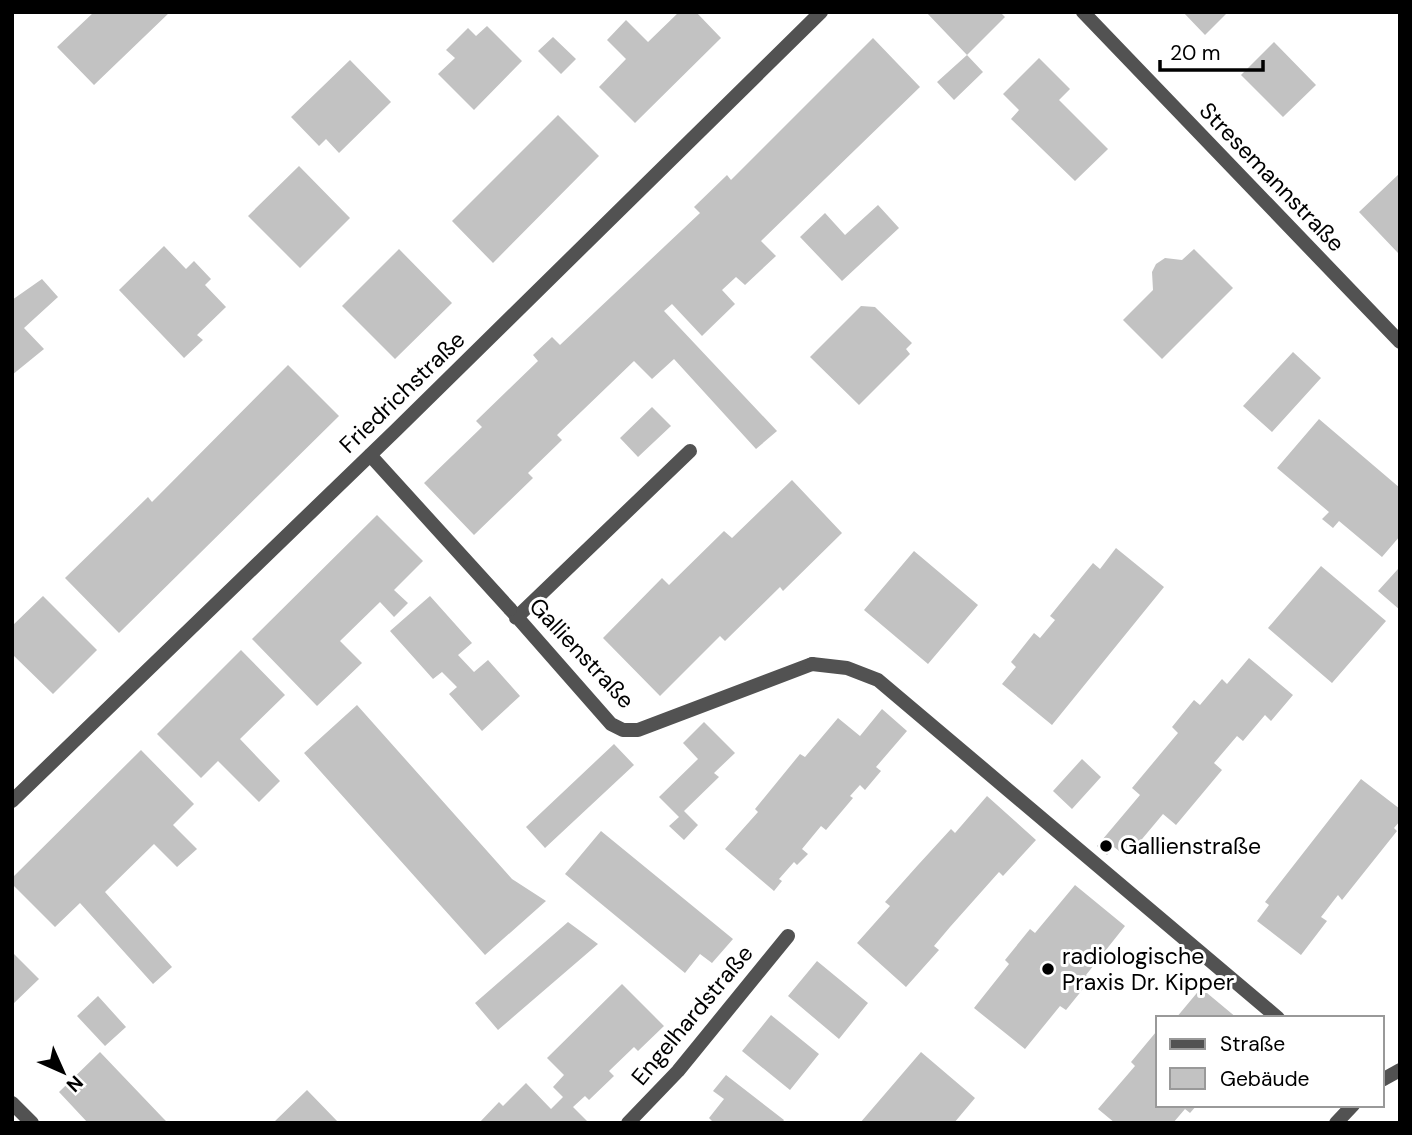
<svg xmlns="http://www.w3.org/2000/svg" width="1412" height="1135" viewBox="0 0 1412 1135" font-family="'DM Sans',sans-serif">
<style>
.building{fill:#c2c2c2}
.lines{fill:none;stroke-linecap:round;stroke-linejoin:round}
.service{stroke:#525252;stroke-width:14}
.minor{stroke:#525252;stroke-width:14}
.poi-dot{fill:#000;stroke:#fff;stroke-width:2.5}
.labels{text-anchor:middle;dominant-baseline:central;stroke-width:6;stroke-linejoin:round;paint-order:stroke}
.street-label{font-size:23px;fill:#000;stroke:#fff}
.poi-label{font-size:23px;fill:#000;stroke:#fff;text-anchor:start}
</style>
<rect width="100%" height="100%" fill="#fff"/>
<!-- building -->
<path class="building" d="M 94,12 L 170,12 L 94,85 L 57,47 Z
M 679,12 L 696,12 L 721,38 L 635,123 L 599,87 L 626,59 L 607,40 L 626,20 L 648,42 Z
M 926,12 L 1000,12 L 1005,17 L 967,55 Z
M 1183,12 L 1228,12 L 1205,35 Z
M 487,26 L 522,61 L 474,110 L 438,74 L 455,58 L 446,50 L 468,28 L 476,36 Z
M 553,37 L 576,59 L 561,74 L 538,51 Z
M 873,38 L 920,87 L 761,241 L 776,256 L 745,285 L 736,277 L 722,290 L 735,304 L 702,336 L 672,304 L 664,311 L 777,431 L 756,449 L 674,359 L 652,379 L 634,361 L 557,435 L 562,440 L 528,473 L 533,478 L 474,535 L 424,483 L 482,427 L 476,421 L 538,361 L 533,355 L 552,337 L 560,345 L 700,213 L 694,207 L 727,175 L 731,180 Z
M 1274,42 L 1316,85 L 1283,117 L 1241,75 Z
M 967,55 L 983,72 L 954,100 L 937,82 Z
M 1039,58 L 1070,89 L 1059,100 L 1108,149 L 1075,181 L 1011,119 L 1019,110 L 1003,94 Z
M 350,60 L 391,102 L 339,153 L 326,139 L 319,146 L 291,117 Z
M 558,115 L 599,156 L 493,263 L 452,221 Z
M 299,166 L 350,218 L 300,268 L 248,216 Z
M 1400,173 L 1400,252 L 1398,253 L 1359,212 Z
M 878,205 L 899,228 L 842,281 L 800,237 L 825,213 L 845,235 Z
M 164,246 L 186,269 L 194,261 L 211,279 L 205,285 L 226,307 L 197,335 L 203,340 L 184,358 L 119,290 Z
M 399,249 L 452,303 L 395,359 L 342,306 Z
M 1194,249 L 1233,288 L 1162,359 L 1123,320 L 1153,290 L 1152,272 L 1156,264 L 1165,258 L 1182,260 Z
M 42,279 L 58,297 L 24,328 L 44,349 L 12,375 L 12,300 Z
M 861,306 L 875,307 L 912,343 L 906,349 L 910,354 L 859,405 L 810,357 Z
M 1293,352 L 1321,378 L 1272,432 L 1243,406 Z
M 288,365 L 339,416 L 119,633 L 65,578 L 148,497 L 152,502 Z
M 652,407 L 671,426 L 638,457 L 620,438 Z
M 1319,419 L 1400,488 L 1400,536 L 1382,557 L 1339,521 L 1333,528 L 1322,519 L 1329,512 L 1277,468 Z
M 792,480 L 842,533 L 783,591 L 780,587 L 725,641 L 720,636 L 660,696 L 603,638 L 662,578 L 669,585 L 724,531 L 732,538 Z
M 377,515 L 423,561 L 394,590 L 408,603 L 394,617 L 380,602 L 340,641 L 362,663 L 317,706 L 252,639 Z
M 1116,548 L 1164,587 L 1052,725 L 1002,684 L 1016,667 L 1011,662 L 1034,633 L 1040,638 L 1055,620 L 1050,616 L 1093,563 L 1100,569 Z
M 914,551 L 978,605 L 928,664 L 864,610 Z
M 1321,566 L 1386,621 L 1332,683 L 1268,628 Z
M 1398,569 L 1400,570 L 1400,610 L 1378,591 Z
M 43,596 L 97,650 L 53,694 L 12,654 L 12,626 Z
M 430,596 L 472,643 L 458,655 L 474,672 L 488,660 L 520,696 L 482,731 L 449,694 L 457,687 L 442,672 L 433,679 L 390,631 Z
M 241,650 L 285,695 L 240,739 L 280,781 L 259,802 L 218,761 L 201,778 L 157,734 Z
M 1249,658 L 1293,695 L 1271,721 L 1265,715 L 1243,741 L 1237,736 L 1214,763 L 1222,770 L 1176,825 L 1163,814 L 1127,857 L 1114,847 L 1107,855 L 1097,846 L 1140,795 L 1132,788 L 1178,733 L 1172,727 L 1194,700 L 1200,705 L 1222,679 L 1227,684 Z
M 357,705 L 512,879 L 546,901 L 485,955 L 304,753 Z
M 882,709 L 907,731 L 876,767 L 881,771 L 865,790 L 860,785 L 850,796 L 853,798 L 826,830 L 821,826 L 802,849 L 808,854 L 797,865 L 794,862 L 779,879 L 782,881 L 774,891 L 725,849 L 758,812 L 755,809 L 800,754 L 805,757 L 838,718 L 860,736 Z
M 704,722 L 735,753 L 714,773 L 719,777 L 684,811 L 698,825 L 684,840 L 669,826 L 679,817 L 659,797 L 698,759 L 683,743 Z
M 614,744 L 634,765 L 545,848 L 526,827 Z
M 141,750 L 194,804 L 173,825 L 197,849 L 177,867 L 154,844 L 105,892 L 172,967 L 153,984 L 80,903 L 55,927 L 12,884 L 12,878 Z
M 1082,759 L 1101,777 L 1072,809 L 1053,791 Z
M 1361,779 L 1400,809 L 1400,821 L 1394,828 L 1397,831 L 1342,900 L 1338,895 L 1321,917 L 1327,921 L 1301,955 L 1257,921 L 1269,905 L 1265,902 Z
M 987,796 L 1036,840 L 1003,876 L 999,872 L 950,927 L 934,946 L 939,950 L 906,987 L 857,943 L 890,906 L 885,902 L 918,865 L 951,829 L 955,833 Z
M 601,831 L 733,939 L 712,963 L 700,954 L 685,973 L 565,874 Z
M 1075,885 L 1125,926 L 1086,975 L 1091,979 L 1066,1010 L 1060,1006 L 1025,1049 L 974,1008 L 1009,964 L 1005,960 L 1030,929 L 1035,933 Z
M 568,922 L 598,944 L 498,1030 L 475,1003 Z
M 12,952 L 39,979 L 12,1005 Z
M 817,961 L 868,1003 L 839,1039 L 788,996 Z
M 622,984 L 664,1026 L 638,1051 L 634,1047 L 609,1071 L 614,1076 L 589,1100 L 585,1096 L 573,1107 L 589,1123 L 479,1123 L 499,1102 L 503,1106 L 526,1083 L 551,1109 L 563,1097 L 553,1087 L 564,1075 L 547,1058 Z
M 1201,988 L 1237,1018 L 1176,1018 Z
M 98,996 L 126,1027 L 105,1046 L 77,1016 Z
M 771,1015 L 819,1054 L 790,1090 L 742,1051 Z
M 1156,1032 L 1158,1033 L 1158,1105 L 1197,1105 L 1190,1113 L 1185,1109 L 1173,1123 L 1115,1123 L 1098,1109 L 1135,1066 L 1131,1062 Z
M 100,1052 L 162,1117 L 168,1123 L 88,1123 L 59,1092 Z
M 921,1052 L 975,1098 L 954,1123 L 860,1123 Z
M 726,1075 L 784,1120 L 782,1123 L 714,1123 L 709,1118 L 724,1099 L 713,1091 Z
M 307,1090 L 339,1123 L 273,1123 Z"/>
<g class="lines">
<!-- service -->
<path class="service" d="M 510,609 L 611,724 L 623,730 L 638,730 L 812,664
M 516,618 L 690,451"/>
<!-- minor -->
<path class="minor" d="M 1083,12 L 1400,342
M 370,455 L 510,609
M 812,664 L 847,668 L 878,680 L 1278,1018
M 12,801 L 396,430 L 821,12
M 1382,1080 L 1400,1070
M 12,1103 L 32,1123
M 628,1123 L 678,1071 L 788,936
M 1336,1123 L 1353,1105"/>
</g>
<!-- markers -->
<g class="poi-dot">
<circle cx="1106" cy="846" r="7"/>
<circle cx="1048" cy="969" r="7"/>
</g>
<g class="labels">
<!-- street labels -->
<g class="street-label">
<text transform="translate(1272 177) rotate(46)">Stresemannstraße</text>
<text transform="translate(402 392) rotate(-44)">Friedrichstraße</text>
<text transform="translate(582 653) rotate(47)">Gallienstraße</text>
<text transform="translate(692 1015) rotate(-50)">Engelhardstraße</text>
</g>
<!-- poi labels -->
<g class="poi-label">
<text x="1120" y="846">Gallienstraße</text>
<text x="1062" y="956">radiologische<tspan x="1062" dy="26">Praxis Dr. Kipper</tspan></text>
</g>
</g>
<!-- border -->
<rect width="1412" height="1135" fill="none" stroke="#000000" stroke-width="28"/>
<!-- legend -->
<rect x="1156" y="1016" width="228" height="91" fill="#ffffff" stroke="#999999" stroke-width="2"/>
<rect x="1170" y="1039" width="35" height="10" fill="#525252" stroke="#999999" stroke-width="2"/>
<text x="1220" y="1051" font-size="21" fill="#000000">Straße</text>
<rect x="1170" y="1068" width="35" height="21" fill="#c2c2c2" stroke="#999999" stroke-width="2"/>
<text x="1220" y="1086" font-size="21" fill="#000000">Gebäude</text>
<!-- north arrow -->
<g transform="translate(63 1072) rotate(135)" stroke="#ffffff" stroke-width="5" paint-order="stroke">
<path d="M0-5L12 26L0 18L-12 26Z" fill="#000000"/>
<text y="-10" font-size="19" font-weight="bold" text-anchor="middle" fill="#000000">N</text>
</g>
<!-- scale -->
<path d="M1160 60v10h103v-10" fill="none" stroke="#000000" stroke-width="3.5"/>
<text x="1170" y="60" font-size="21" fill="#000000" stroke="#ffffff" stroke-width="5" paint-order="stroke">20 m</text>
</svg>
